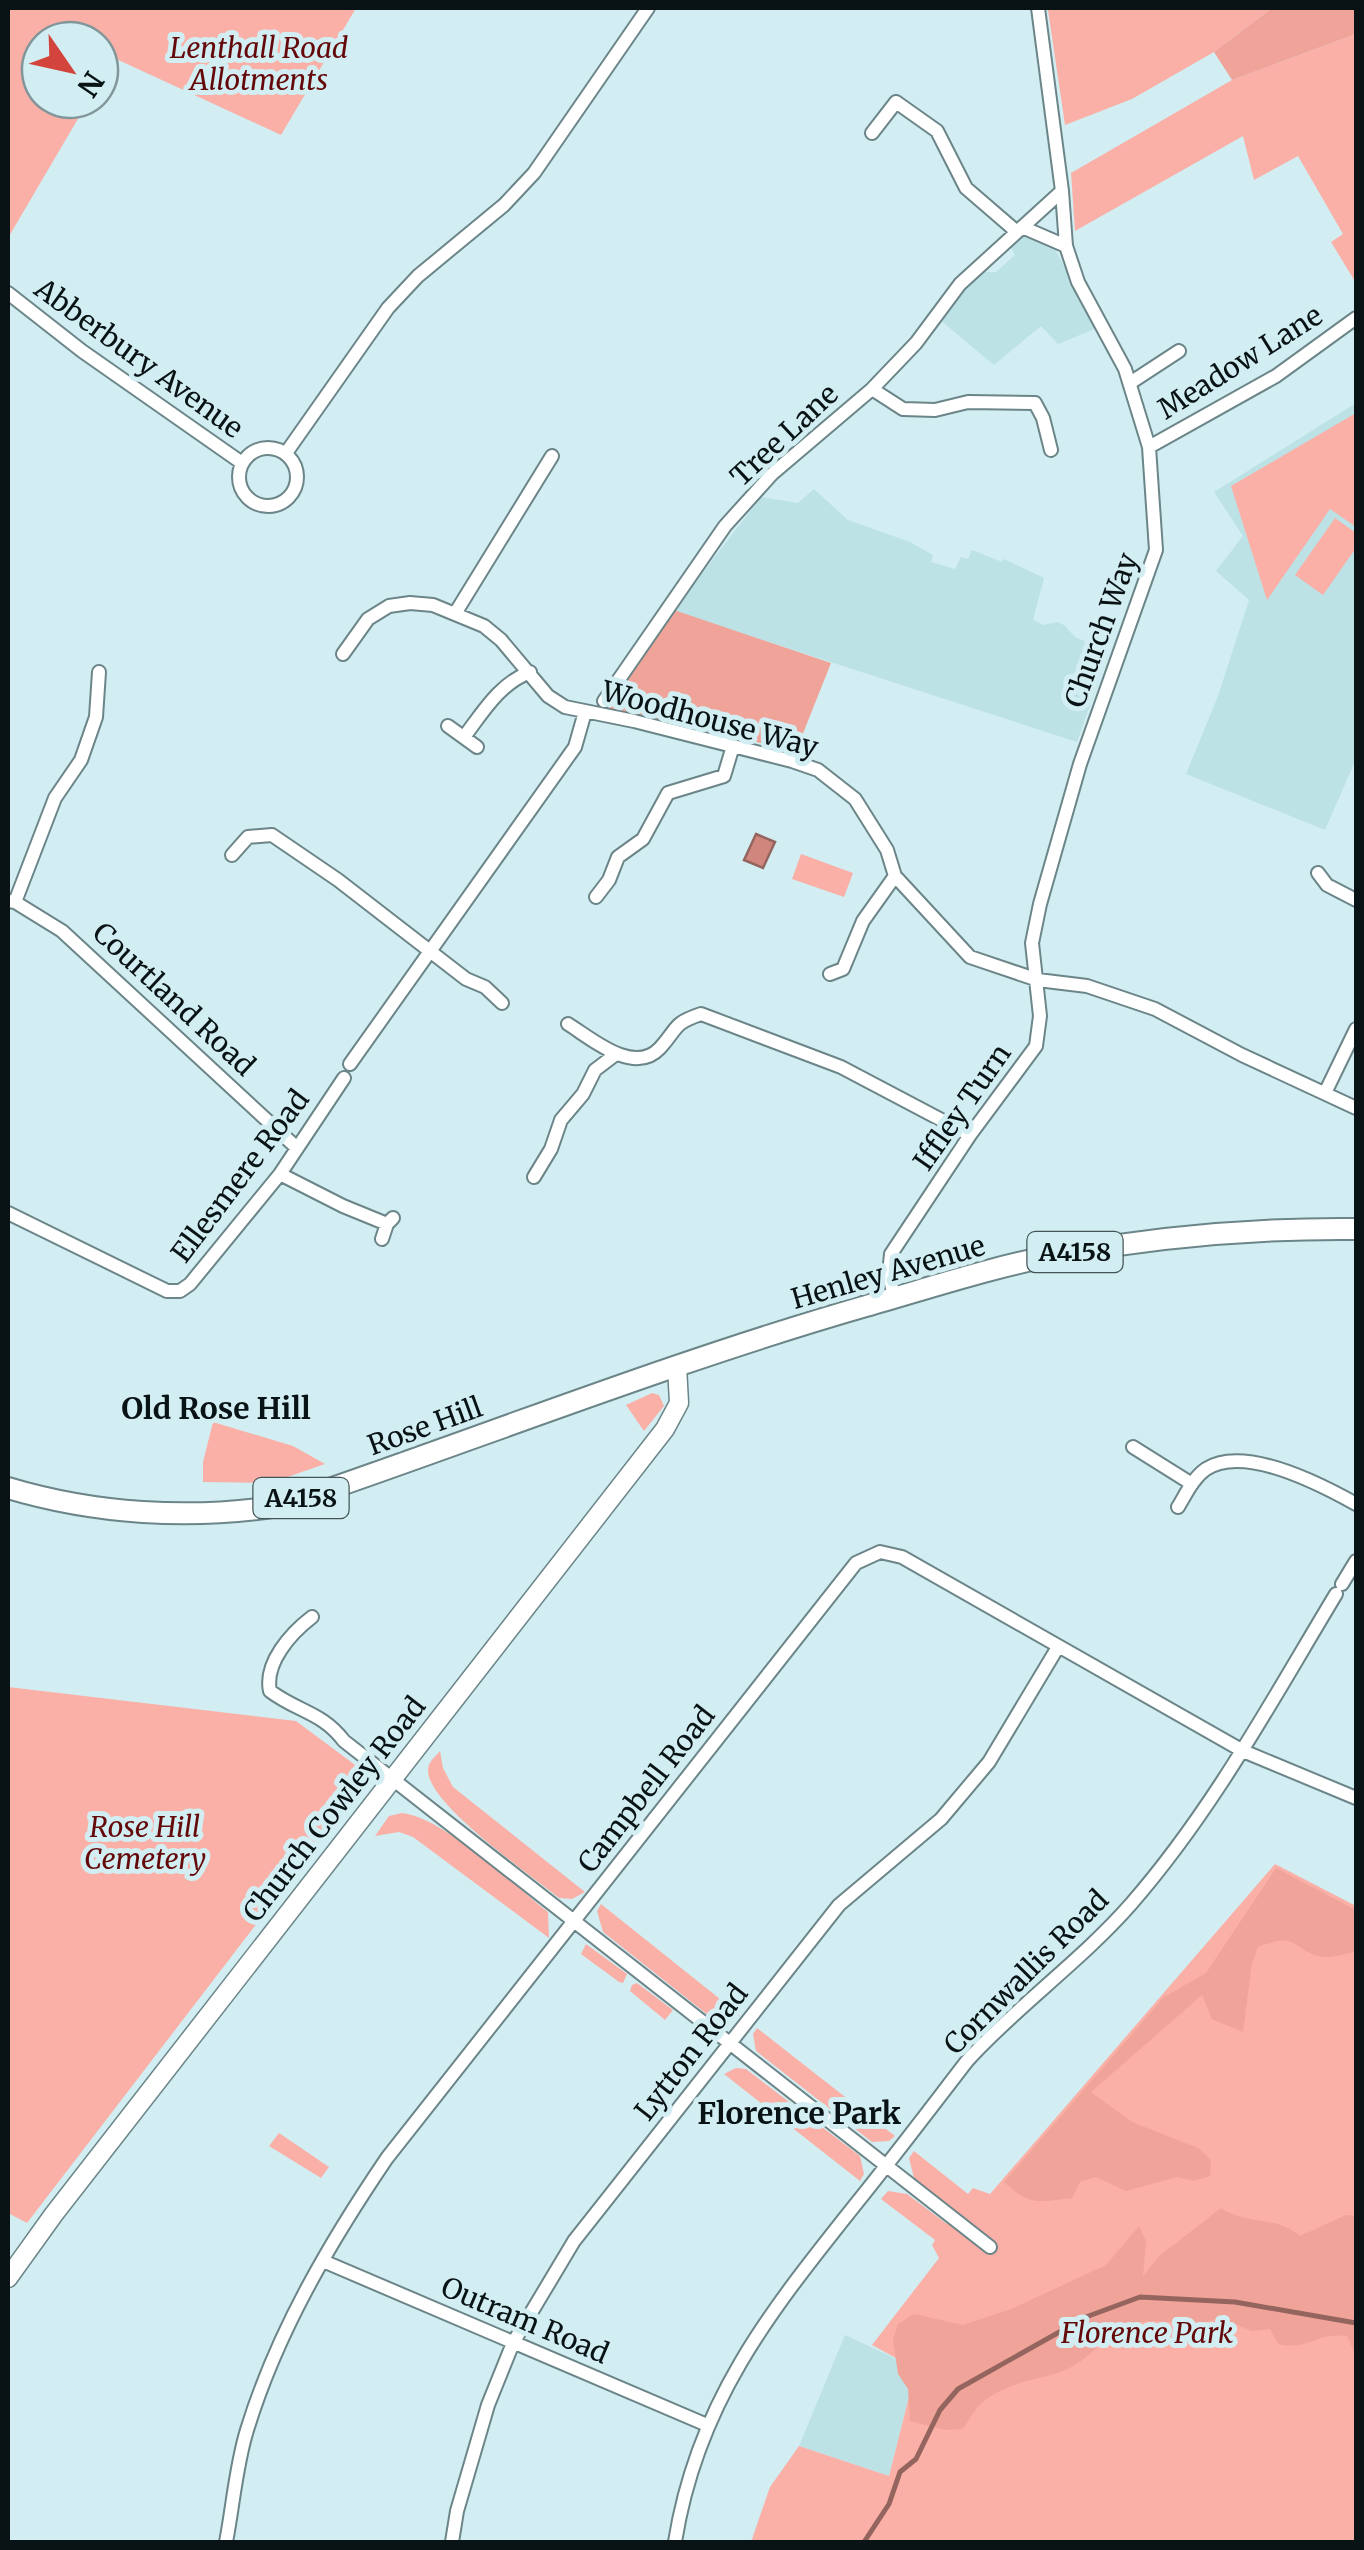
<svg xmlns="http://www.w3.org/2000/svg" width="1364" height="2550" viewBox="0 0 1364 2550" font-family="Merriweather,serif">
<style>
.built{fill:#bce2e6}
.green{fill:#fab0a7}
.forest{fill:#f0a399}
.water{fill:#d0867d;stroke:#94645e;stroke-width:2.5}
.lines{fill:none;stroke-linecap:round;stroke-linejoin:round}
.stream{stroke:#94645e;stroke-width:5}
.street-casing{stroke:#6b8588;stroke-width:16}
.secondary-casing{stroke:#6b8588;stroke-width:21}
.primary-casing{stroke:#6b8588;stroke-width:24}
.street{stroke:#fff;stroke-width:12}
.secondary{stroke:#fff;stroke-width:18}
.primary{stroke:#fff;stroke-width:20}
.labels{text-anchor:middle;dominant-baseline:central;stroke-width:10;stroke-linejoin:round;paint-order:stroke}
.shield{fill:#d2eef2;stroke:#455557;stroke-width:2.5}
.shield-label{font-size:25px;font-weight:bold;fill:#091315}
.park-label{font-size:28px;font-style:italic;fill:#64080a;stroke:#d2eef2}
.street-label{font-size:28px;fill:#091315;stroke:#d2eef2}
.neighbourhood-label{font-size:30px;font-weight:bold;fill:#091315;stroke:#d2eef2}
</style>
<rect width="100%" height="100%" fill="#d2eef2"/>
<!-- built -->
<path class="built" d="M 1025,236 L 1033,236 L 1054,247 L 1097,328 L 1058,344 L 1041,326 L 994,365 L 940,320 L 980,266 L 987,272 L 996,272 L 1015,255 L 1009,244 Z
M 1356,403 L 1356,759 L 1325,830 L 1186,774 L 1218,696 L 1249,600 L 1216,571 L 1243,536 L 1214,492 Z
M 814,489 L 848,520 L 910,542 L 933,555 L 931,562 L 955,569 L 961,557 L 968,559 L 972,550 L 1002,562 L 1004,559 L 1044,578 L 1033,620 L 1044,625 L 1057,622 L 1064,625 L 1075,637 L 1109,652 L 1077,742 L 673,611 L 761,497 L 798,503 Z
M 845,2335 L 916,2368 L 889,2476 L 799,2446 Z"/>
<!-- green -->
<path class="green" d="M 8,8 L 356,8 L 281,135 L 114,58 L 100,81 L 100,40 L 40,40 L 40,100 L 89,100 L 8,238 Z
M 1057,8 L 1272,8 L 1214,52 L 1132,99 L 1065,125 L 1048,10 Z
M 1356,34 L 1356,283 L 1331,242 L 1343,234 L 1298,156 L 1254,180 L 1243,136 L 1075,231 L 1071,173 L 1232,80 Z
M 1356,413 L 1356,527 L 1330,509 L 1267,600 L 1231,486 Z
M 1335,518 L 1356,533 L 1356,548 L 1323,595 L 1295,575 Z
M 801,854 L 853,873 L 844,897 L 792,879 Z
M 652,1393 L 659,1395 L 664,1406 L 644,1431 L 626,1405 Z
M 213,1422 L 293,1446 L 325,1464 L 270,1483 L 203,1482 L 203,1462 Z
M 8,1687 L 296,1721 L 370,1776 L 27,2223 L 8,2213 Z
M 440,1751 L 443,1768 L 453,1787 L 585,1892 L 572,1899 L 559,1898 C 532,1876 427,1804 428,1770 C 428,1762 435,1757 440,1751 Z
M 402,1813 C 443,1817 514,1885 548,1912 L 549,1938 L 413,1837 L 399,1832 L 375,1836 L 389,1816 Z
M 1275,1864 L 1356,1906 L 1356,2542 L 751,2542 L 770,2487 L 799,2446 L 889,2476 L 916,2369 L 872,2345 L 939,2258 L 932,2245 L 935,2240 L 881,2199 L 888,2191 L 907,2194 L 947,2224 L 955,2213 L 914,2178 L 909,2158 L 914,2151 L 968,2194 L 973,2188 L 990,2194 Z
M 601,1904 L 740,2015 L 724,2023 L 713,2019 L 603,1932 L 597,1911 Z
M 586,1944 L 627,1974 L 623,1983 L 619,1982 L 581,1954 Z
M 637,1983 L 673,2010 L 665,2020 L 630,1991 L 632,1985 Z
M 757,2028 L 895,2136 L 889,2141 L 872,2142 L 756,2051 L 753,2034 Z
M 736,2068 L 746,2069 L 860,2156 L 864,2174 L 860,2181 L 724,2074 Z
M 279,2133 L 329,2167 L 321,2178 L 269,2146 Z"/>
<!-- forest -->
<path class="forest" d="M 1272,8 L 1356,8 L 1356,34 L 1232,80 L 1214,52 Z
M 674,610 L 831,663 L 796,751 L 608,709 Z
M 1276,1868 L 1356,1910 L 1356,1952 C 1347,1953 1332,1958 1322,1957 C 1292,1951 1300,1930 1258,1947 L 1252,1963 L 1243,2032 L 1212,2019 L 1202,1995 L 1091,2092 L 1132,2122 L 1198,2148 L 1211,2160 L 1210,2176 L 1194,2181 L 1177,2177 L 1126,2191 L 1096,2177 L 1080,2182 L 1072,2198 C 1039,2202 1029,2206 1004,2182 L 1164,1997 L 1206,1973 Z
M 1221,2208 C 1249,2226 1275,2215 1300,2236 L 1346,2215 L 1356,2216 L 1356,2356 L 1347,2336 C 1315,2332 1309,2351 1278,2344 L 1270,2329 L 1252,2331 L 1219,2318 L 1202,2323 L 1146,2321 L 1110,2329 C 1072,2389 1035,2367 988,2398 C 977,2405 970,2418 963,2429 L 945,2430 L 910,2421 L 908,2389 L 898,2374 L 893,2340 L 898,2324 L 914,2314 L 963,2325 L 1011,2309 L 1106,2265 L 1139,2226 L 1146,2241 L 1143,2276 L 1158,2257 Z"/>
<!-- water -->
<path class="water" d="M 756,834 L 775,842 L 763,868 L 744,860 Z"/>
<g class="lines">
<!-- stream -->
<path class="stream" d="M 1355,8 L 1356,9
M 864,2542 L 889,2504 L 900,2472 L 916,2459 L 940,2410 L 958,2389 L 1086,2317 L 1140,2297 L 1235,2302 L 1356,2323"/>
<defs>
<path id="street" d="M 872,133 L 896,102 L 937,131 L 966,188 L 1017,232
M 1022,227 L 1066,246
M 8,293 L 82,351 L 242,463
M 1130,383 L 1179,351
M 872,389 L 903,409 L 935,410 L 968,402 L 1035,403 L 1043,418 L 1051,450
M 1149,447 L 1276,376 L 1356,318
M239 477a29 29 0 1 1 58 0a29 29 0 1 1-58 0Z
M 286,453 L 388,308 L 418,276 L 504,205 L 534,173 L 648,8
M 456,612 L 552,456
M 343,654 L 368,619 L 389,606 L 410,603 L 433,605 L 484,626 L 501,640 L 548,696 L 565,707 L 634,721 L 792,761 L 818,770 L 855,799 L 887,850 L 895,876 L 970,957 L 1038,980 L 1087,986 L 1155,1009 L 1242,1055 L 1356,1108
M 604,701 L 725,526 L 772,474 L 872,389 L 916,343 L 960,284 L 1062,191
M 448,726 L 477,747
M 464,737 C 483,712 499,684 530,672
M 232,855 L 248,837 L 272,835 L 338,880 L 466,979 L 485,987 L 502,1003
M 1318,873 L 1327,885 L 1356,900
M 596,897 L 609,880 L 618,857 L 643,839 L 668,793 L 724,776 L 733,746
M 8,901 L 15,902 L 62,931 L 297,1148
M 15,902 L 55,798 L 81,760 L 96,717 L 99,672
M 830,974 L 843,969 L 863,921 L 895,876
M 568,1024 C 592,1039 634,1076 660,1048 C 679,1027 672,1024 701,1014 L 841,1067 L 970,1135
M 350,1064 L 575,747 L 585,712
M 1325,1093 L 1356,1029
M 280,1174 L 343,1206 L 387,1224
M 534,1177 L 551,1149 L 561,1120 L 583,1094 L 595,1070 L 616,1054
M 8,1213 L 167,1291 L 180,1291 L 190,1284 L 280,1174 L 344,1078
M 382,1239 L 387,1224 L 393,1218
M 894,1298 L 889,1273 L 891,1254 L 970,1135 L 1036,1046 L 1040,1016 L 1032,943 L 1040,904 L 1080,764 L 1156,550 L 1149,447 L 1125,369 L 1078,282 L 1066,246 L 1062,191 L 1038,8
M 1133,1447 L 1192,1484
M 1178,1507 C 1186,1494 1193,1478 1206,1469 C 1244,1444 1322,1485 1356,1504
M 1342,1584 L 1356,1561
M 312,1617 C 291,1633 264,1663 270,1691 C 298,1712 322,1712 344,1741 L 990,2247
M 323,2261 L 707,2425
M 226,2542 C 233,2506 236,2465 247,2430 C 277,2332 330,2242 387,2158 L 856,1563 L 880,1552 L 902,1557 L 1243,1751 L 1356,1798
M 452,2542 L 457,2511 L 488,2405 L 513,2343 L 574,2241 L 839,1905 L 941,1819 L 989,1762 L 1058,1647
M 675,2542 C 697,2403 769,2313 855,2205 C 893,2158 930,2109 967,2061 C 1018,2005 1081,1961 1131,1904 C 1213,1810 1272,1700 1336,1594"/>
<path id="secondary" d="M 8,2278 L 54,2214 L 665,1429 L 679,1403 L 677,1366"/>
<path id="primary" d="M 8,1488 C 95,1514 190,1520 280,1506 C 475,1440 668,1363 866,1306 C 929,1288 992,1267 1056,1255 C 1155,1237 1255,1228 1356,1229"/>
</defs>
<!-- street casing -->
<use href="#street" class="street-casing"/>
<!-- secondary casing -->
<use href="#secondary" class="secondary-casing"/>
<!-- primary casing -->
<use href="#primary" class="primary-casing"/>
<!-- street -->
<use href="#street" class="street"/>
<!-- secondary -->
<use href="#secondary" class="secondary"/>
<!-- primary -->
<use href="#primary" class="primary"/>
</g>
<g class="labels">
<!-- shield labels -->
<g class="shield">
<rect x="1027.5" y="1232" width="95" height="40" rx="8"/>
<rect x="253.5" y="1478" width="95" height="40" rx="8"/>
</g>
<g class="shield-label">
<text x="1075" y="1252">A4158</text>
<text x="301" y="1498">A4158</text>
</g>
<!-- park labels -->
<g class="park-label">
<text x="259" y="48">Lenthall Road<tspan x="259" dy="32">Allotments</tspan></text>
<text x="145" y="1827">Rose Hill<tspan x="145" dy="32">Cemetery</tspan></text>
<text x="1147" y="2333">Florence Park</text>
</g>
<!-- street labels -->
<g class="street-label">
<text transform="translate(139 358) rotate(36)">Abberbury Avenue</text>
<text transform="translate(1240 362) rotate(-32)">Meadow Lane</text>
<text transform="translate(784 435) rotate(-43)">Tree Lane</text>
<text transform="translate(1101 630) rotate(-70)">Church Way</text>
<text transform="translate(710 719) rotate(15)">Woodhouse Way</text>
<text transform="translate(174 999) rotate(43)">Courtland Road</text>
<text transform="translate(962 1107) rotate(-55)">Iffley Turn</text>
<text transform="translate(240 1176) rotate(-53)">Ellesmere Road</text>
<text transform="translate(888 1272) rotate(-16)">Henley Avenue</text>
<text transform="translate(425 1426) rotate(-20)">Rose Hill</text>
<text transform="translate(646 1789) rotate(-52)">Campbell Road</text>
<text transform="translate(334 1809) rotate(-52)">Church Cowley Road</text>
<text transform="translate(1026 1972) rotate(-45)">Cornwallis Road</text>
<text transform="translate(691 2052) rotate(-52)">Lytton Road</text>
<text transform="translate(525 2320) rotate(23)">Outram Road</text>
</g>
<!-- neighbourhood labels -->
<g class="neighbourhood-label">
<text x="216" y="1408">Old Rose Hill</text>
<text x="799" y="2113">Florence Park</text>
</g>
</g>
<!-- border -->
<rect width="1364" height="2550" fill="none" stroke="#091315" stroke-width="20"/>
<!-- north arrow -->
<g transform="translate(70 70) rotate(124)"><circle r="48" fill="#d2eef2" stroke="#82969a" stroke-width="2.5"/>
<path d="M0-8L18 38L0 25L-18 38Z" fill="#d3443d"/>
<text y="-15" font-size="28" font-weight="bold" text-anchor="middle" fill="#091315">N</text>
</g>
</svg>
